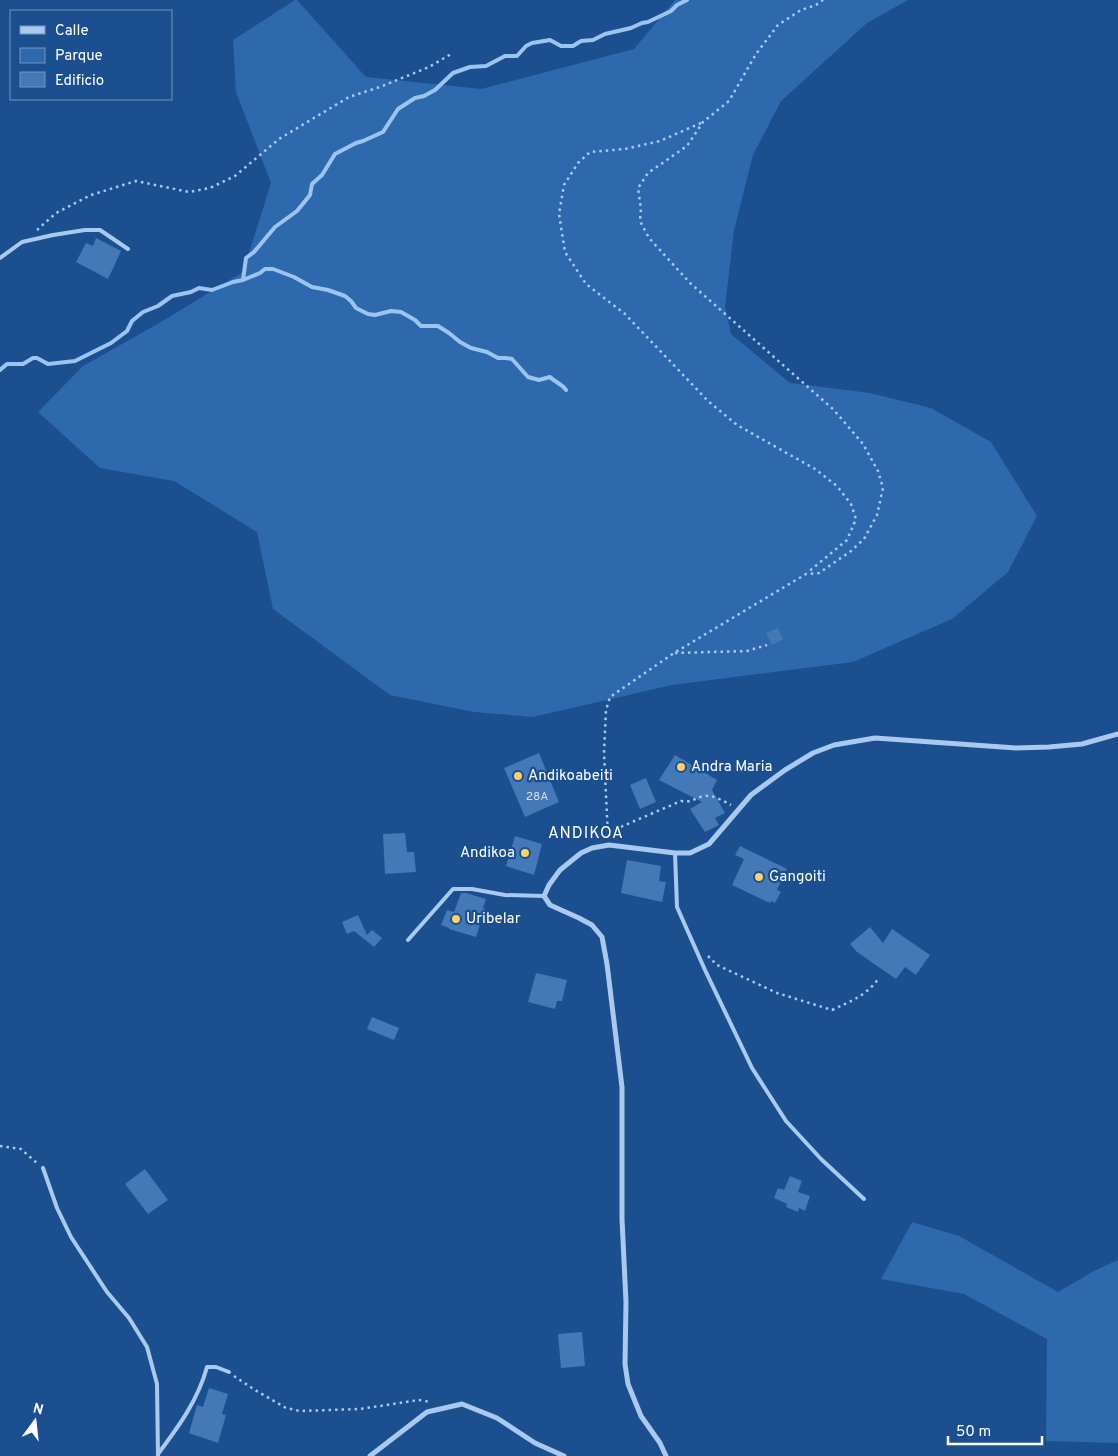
<svg xmlns="http://www.w3.org/2000/svg" width="1118" height="1456" viewBox="0 0 1118 1456" font-family="Overpass,sans-serif">
<style>
.green{fill:#2e69ad}
.lines{fill:none;stroke-linecap:round;stroke-linejoin:round}
.stream{stroke:#9cc4f0;stroke-width:4}
.building{fill:#4478b7}
.path{stroke:#a9c9ee;stroke-width:2.5;stroke-dasharray:2.5 4;stroke-linecap:butt}
.service{stroke:#a9c9ee;stroke-width:4}
.minor{stroke:#a9c9ee;stroke-width:5}
.poi-dot{fill:#ffd166;stroke:#1b4f8f;stroke-width:2}
.labels{text-anchor:middle;dominant-baseline:central;stroke-width:4.5;stroke-linejoin:round;paint-order:stroke}
.number-label{font-size:12px;fill:#d0dded}
.poi-label{font-size:15px;fill:#fff;stroke:#1b4f8f;text-anchor:start}
.neighbourhood-label{font-size:16px;letter-spacing:1px;fill:#fff;stroke:#1b4f8f}
</style>
<rect width="100%" height="100%" fill="#1b4f8f"/>
<!-- green -->
<path class="green" d="M 295,0 L 297,0 L 366,77 L 481,89 L 634,49 L 675,0 L 908,0 L 867,23 L 781,101 L 753,155 L 734,230 L 725,307 L 731,334 L 790,383 L 870,393 L 931,408 L 991,442 L 1037,516 L 1008,572 L 952,619 L 853,662 L 672,685 L 533,717 L 474,712 L 390,695 L 273,609 L 257,532 L 174,481 L 100,468 L 38,412 L 83,366 L 161,322 L 243,272 L 271,183 L 236,92 L 233,40 Z
M 912,1222 L 959,1236 L 1058,1292 L 1094,1271 L 1118,1260 L 1118,1443 L 1046,1441 L 1047,1339 L 964,1294 L 881,1279 Z"/>
<g class="lines">
<!-- stream -->
<path class="stream" d="M 243,280 L 260,273 L 265,269 L 273,269 L 294,277 L 312,287 L 328,290 L 345,296 L 351,301 L 356,308 L 368,314 L 375,315 L 391,311 L 401,312 L 415,320 L 421,326 L 438,326 L 449,333 L 460,342 L 471,348 L 487,352 L 498,358 L 506,358 L 512,359 L 528,377 L 539,380 L 550,377 C 555,382 562,384 566,390
M 0,370 L 7,364 L 23,364 L 33,358 L 37,358 L 48,364 L 75,361 L 111,343 L 127,331 L 132,321 L 143,312 L 158,306 L 172,296 L 191,292 L 199,288 L 212,290 L 233,282 L 243,280 L 246,258 L 254,252 L 275,227 L 297,211 L 310,195 L 312,184 L 322,175 L 335,154 L 356,143 L 363,141 L 383,132 L 398,109 L 415,98 L 424,96 L 435,90 L 453,73 L 470,67 L 486,66 L 505,56 L 517,56 L 526,46 L 532,43 L 550,40 L 561,46 L 573,46 L 581,41 L 593,40 L 605,34 L 631,28 L 642,23 L 648,22 L 671,11 L 677,5 L 687,0"/>
</g>
<!-- building -->
<path class="building" d="M 96,238 L 121,251 L 108,279 L 76,262 L 86,243 L 93,246 Z
M 778,628 L 783,639 L 772,645 L 766,633 Z
M 539,753 L 559,802 L 525,817 L 504,768 Z
M 675,755 L 717,780 L 712,790 L 725,813 L 715,818 L 719,825 L 705,832 L 690,809 L 702,802 L 659,780 Z
M 646,778 L 656,802 L 640,809 L 630,785 Z
M 405,833 L 407,852 L 414,852 L 416,872 L 385,874 L 383,834 Z
M 515,836 L 542,844 L 534,875 L 506,866 Z
M 740,846 L 787,869 L 777,890 L 781,892 L 775,903 L 771,901 L 770,903 L 732,885 L 744,859 L 735,855 Z
M 627,860 L 661,866 L 659,881 L 666,882 L 662,902 L 621,893 Z
M 461,893 L 466,893 L 486,899 L 483,908 L 485,909 L 476,937 L 449,929 L 449,928 L 441,925 L 447,910 L 454,912 Z
M 358,915 L 367,935 L 372,930 L 382,938 L 374,947 L 354,931 L 347,934 L 342,922 Z
M 870,927 L 883,943 L 892,929 L 930,955 L 916,975 L 905,967 L 896,979 L 857,952 L 850,944 Z
M 536,973 L 567,980 L 562,1001 L 557,1001 L 555,1009 L 528,1002 Z
M 372,1017 L 399,1028 L 394,1040 L 367,1029 Z
M 145,1169 L 168,1200 L 148,1214 L 125,1184 Z
M 790,1176 L 802,1181 L 798,1192 L 810,1196 L 805,1211 L 799,1208 L 798,1212 L 786,1207 L 787,1204 L 774,1198 L 778,1188 L 784,1190 Z
M 582,1332 L 585,1366 L 561,1368 L 558,1334 Z
M 209,1388 L 228,1394 L 222,1414 L 226,1415 L 218,1443 L 189,1433 L 197,1405 L 203,1407 Z"/>
<g class="lines">
<!-- path -->
<path class="path" d="M 701,123 L 660,141 L 625,149 L 590,152 L 578,163 L 564,185 L 559,214 L 565,252 L 586,284 L 625,314 L 708,401 L 737,425 L 815,469 L 837,486 L 851,504 L 856,519 L 847,540 L 807,573
M 37,230 L 56,213 L 91,195 L 136,181 L 189,192 L 210,188 L 235,176 L 279,139 L 349,97 L 380,87 L 429,67 L 451,54
M 675,653 L 747,651 L 767,645
M 609,832 L 681,801 C 692,802 690,801 700,797 C 710,793 722,800 731,805
M 608,837 L 604,753 L 606,710 L 610,697 L 674,653 L 806,574 L 819,573 L 851,551 L 864,539 L 877,515 L 883,488 L 878,471 L 863,444 L 834,410 L 690,283 L 649,238 L 640,221 L 641,209 L 638,188 L 648,173 L 687,146 L 703,122 L 729,101 L 756,54 L 778,25 L 801,10 L 816,5 L 823,0
M 708,956 L 717,965 L 777,993 L 832,1010 C 851,1001 866,996 879,978
M 0,1146 L 21,1149 L 38,1164
M 234,1376 L 255,1390 L 286,1408 L 300,1411 L 360,1409 L 419,1400 L 431,1402"/>
<!-- service -->
<path class="service" d="M 0,258 L 22,242 L 53,235 L 85,230 L 100,230 L 128,249
M 675,853 L 677,907 L 705,970 L 752,1068 L 786,1121 L 821,1159 L 864,1199
M 408,940 L 453,889 L 472,889 L 505,895 L 544,896
M 43,1168 L 57,1208 L 71,1237 L 107,1292 L 129,1318 L 147,1347 L 157,1384 L 158,1456
M 158,1454 C 179,1426 198,1400 207,1367 L 216,1367 L 229,1372"/>
<!-- minor -->
<path class="minor" d="M 370,1456 L 427,1412 L 462,1404 L 497,1418 L 535,1443 L 564,1456
M 666,1456 L 660,1443 L 641,1416 L 628,1384 L 625,1364 L 626,1302 L 622,1219 L 622,1087 L 607,964 L 602,937 L 592,925 L 579,918 L 550,905 L 544,896 L 549,885 L 560,870 L 581,853 L 592,848 L 609,845 L 675,853 L 690,853 L 709,844 L 751,795 L 785,770 L 813,753 L 834,745 L 875,738 L 1016,748 L 1049,747 L 1082,744 L 1118,734"/>
</g>
<!-- markers -->
<g class="poi-dot">
<circle cx="681" cy="767" r="5"/>
<circle cx="518" cy="776" r="5"/>
<circle cx="525" cy="853" r="5"/>
<circle cx="759" cy="877" r="5"/>
<circle cx="456" cy="919" r="5"/>
</g>
<g class="labels">
<!-- number labels -->
<g class="number-label">
<text x="537" y="797">28A</text>
</g>
<!-- poi labels -->
<g class="poi-label">
<text x="691" y="767">Andra Maria</text>
<text x="528" y="776">Andikoabeiti</text>
<text x="515" y="853" text-anchor="end">Andikoa</text>
<text x="769" y="877">Gangoiti</text>
<text x="466" y="919">Uribelar</text>
</g>
<!-- neighbourhood labels -->
<g class="neighbourhood-label">
<text x="586" y="834">ANDIKOA</text>
</g>
</g>
<!-- legend -->
<rect x="10" y="10" width="162" height="90" fill="#1b4f8f" stroke="#7695bc"/>
<rect x="20" y="26" width="25" height="8" fill="#a9c9ee" stroke="#7695bc"/>
<text x="55" y="35" font-size="15" fill="#ffffff">Calle</text>
<rect x="20" y="48" width="25" height="15" fill="#2e69ad" stroke="#7695bc"/>
<text x="55" y="60" font-size="15" fill="#ffffff">Parque</text>
<rect x="20" y="72" width="25" height="15" fill="#4478b7" stroke="#7695bc"/>
<text x="55" y="85" font-size="15" fill="#ffffff">Edificio</text>
<!-- north arrow -->
<g transform="translate(35 1421) rotate(15)" stroke="#1b4f8f" stroke-width="4" paint-order="stroke">
<path d="M0-4L9 19L0 12L-9 19Z" fill="#ffffff"/>
<text y="-8" font-size="14" font-weight="bold" text-anchor="middle" fill="#ffffff">N</text>
</g>
<!-- scale -->
<path d="M948 1436v8h94v-8" fill="none" stroke="#ffffff" stroke-width="2.5"/>
<text x="956" y="1436" font-size="15" fill="#ffffff" stroke="#1b4f8f" stroke-width="4" paint-order="stroke">50 m</text>
</svg>
